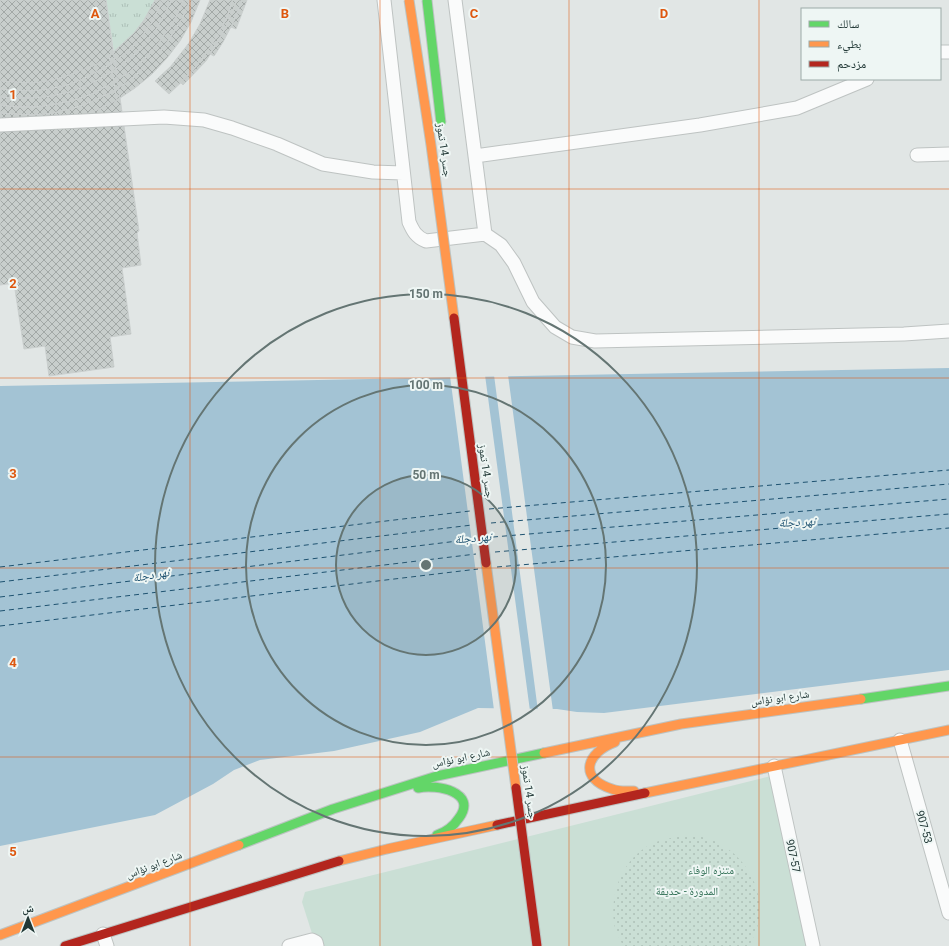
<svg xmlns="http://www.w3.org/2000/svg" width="949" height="946" viewBox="0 0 949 946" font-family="Roboto,'Noto Naskh Arabic',sans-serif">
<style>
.grass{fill:url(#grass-tufts)}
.park{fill:#cadfd5}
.garden{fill:url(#garden-dots)}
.water{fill:#a3c3d4}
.pier{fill:#e1e6e5}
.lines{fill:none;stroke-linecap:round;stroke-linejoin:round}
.ferry{stroke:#1e5270;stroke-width:1;stroke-dasharray:5 4;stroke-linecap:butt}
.building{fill:url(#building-cross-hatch);stroke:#cacfce}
.street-casing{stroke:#bec3c2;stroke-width:15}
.fast-casing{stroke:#bcc3c2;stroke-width:11}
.slow-casing{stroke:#bcc3c2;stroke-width:11}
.jam-casing{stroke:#bcc3c2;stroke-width:11}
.street{stroke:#fafbfb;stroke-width:13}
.fast{stroke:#63d668;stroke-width:9}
.slow{stroke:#ff974d;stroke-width:9}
.jam{stroke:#b3261e;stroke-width:9}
.fast-bridge-casing{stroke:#bcc3c2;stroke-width:11;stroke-linecap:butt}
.slow-bridge-casing{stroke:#bcc3c2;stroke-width:11;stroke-linecap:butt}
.jam-bridge-casing{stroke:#bcc3c2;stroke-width:11;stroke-linecap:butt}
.fast-bridge{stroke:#63d668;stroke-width:9}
.slow-bridge{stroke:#ff974d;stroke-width:9}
.jam-bridge{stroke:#b3261e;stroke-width:9}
.grid{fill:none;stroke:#de570e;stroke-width:1;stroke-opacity:0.55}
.ring{fill:none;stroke:#647573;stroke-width:2}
.labels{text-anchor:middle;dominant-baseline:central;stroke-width:4;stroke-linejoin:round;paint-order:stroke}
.street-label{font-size:11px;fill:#213836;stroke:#eef6f4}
.park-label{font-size:11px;fill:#2d6d52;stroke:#eef6f4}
.water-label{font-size:12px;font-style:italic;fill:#1e5270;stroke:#eef6f4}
.grid-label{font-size:13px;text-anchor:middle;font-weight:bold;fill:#de570e;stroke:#eef6f4;stroke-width:4;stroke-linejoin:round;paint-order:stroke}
.centre{fill:#647573;stroke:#eef6f4;stroke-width:2}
.ring-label{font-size:12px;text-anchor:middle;font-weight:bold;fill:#647573;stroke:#eef6f4;stroke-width:4;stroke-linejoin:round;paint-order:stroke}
</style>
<defs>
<pattern id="grass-tufts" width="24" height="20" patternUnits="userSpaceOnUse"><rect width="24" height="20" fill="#cadfd5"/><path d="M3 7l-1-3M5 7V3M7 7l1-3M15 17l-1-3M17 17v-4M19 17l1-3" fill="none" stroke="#adc0b7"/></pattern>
<pattern id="garden-dots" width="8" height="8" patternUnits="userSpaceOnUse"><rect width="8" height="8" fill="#cadfd5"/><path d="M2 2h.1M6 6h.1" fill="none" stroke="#adc0b7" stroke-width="1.8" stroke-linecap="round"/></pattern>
<pattern id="building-cross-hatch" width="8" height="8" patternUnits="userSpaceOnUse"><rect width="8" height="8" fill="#c8cecc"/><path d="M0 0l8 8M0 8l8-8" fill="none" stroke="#a2a8a6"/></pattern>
</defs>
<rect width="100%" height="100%" fill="#e1e6e5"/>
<!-- grass -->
<path class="grass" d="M 106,0 L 155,0 C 146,21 131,38 114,52 Z"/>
<!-- park -->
<path class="park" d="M 771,776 L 785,831 L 806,946 L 316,946 L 302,902 L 305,892 Z"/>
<!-- garden -->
<path class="garden" d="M 677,836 C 685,837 694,836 702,837 C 734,844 759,875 760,908 C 761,921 755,935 749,946 L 623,946 C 620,939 615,931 614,923 C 610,891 623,858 653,843 C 661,840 669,839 677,836 Z"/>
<!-- water -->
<path class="water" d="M 949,368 L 949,670 L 604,713 L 577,712 L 557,709 L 478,708 L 420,732 L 334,751 L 260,760 L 234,770 L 213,784 L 155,815 L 0,846 L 0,386 Z"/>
<!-- pier -->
<path class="pier" d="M 485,375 L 530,711 L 494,710 L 450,376 Z
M 494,375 L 508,375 L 553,711 L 538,711 Z"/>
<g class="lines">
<!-- ferry -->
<path class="ferry" d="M 489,509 L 949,470
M 491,523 L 949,484
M 493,537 L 949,499
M 495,552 L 949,514
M 0,567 L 470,511
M 497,567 L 949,528
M 0,582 L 472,525
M 0,597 L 474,539
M 0,611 L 476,554
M 0,626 L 478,569"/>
</g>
<!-- building -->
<path class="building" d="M 0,0 L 106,0 L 139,231 L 137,233 L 141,265 L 122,268 L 131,334 L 110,337 L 114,367 L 49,376 L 45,346 L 24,349 L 14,283 L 0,285 Z
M 155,0 L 163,0 L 151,24 L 140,38 L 128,51 L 111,64 L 109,56 L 134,33 L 144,20 Z
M 163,0 L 172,0 L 157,28 L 146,42 L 133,56 L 112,72 L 111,64 L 128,51 L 140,38 L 151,24 Z
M 172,0 L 183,0 L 178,13 L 168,30 L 156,46 L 143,60 L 128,73 L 114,82 L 112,72 L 133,56 L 146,42 L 157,28 Z
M 183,0 L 190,0 L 183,17 L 172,35 L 160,52 L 145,67 L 129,81 L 115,90 L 114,82 L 128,73 L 143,60 L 156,46 L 168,30 L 178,13 Z
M 190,0 L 200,0 L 191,22 L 180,41 L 167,58 L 152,74 L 135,88 L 117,100 L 115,90 L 129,81 L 145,67 L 160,52 L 172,35 L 183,17 Z
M 210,0 L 233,0 L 224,24 L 207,52 L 192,72 L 169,94 L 155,81 L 171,66 L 189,43 L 200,24 Z
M 233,0 L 237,0 L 227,25 L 219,40 L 206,61 L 183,85 L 181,83 L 202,59 L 216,38 L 227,17 Z
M 237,0 L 242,0 L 235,19 L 223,42 L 214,56 L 210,54 L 227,25 Z
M 242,0 L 247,0 L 236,29 L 231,27 Z
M 109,56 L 111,64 L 83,79 L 67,85 L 49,89 L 32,91 L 0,89 L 0,81 L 32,83 L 48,81 L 64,77 L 95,65 Z
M 111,64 L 112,72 L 86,86 L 69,92 L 51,96 L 32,98 L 13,98 L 0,97 L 0,89 L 32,91 L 49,89 L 67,85 L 83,79 Z
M 112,72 L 114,82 L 94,93 L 75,100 L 56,104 L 36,107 L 16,107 L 0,105 L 0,97 L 13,98 L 32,98 L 51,96 L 69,92 L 86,86 Z
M 114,82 L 115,90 L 112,92 L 93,101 L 74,108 L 53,113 L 33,115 L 0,113 L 0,105 L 16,107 L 36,107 L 56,104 L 75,100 L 94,93 Z
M 115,90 L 117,100 L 97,110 L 76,117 L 0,123 L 0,113 L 33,115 L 53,113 L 74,108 L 93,101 Z"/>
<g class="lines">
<defs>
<path id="street" d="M 384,0 L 409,222 C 413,231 416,237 426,241 L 485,234
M 455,0 L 485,234 L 501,245 L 514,263 L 533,302 L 555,327 L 572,337 L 595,341 L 904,334 L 949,331
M 940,52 L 949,52
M 0,125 L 164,117 L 204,120 L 232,128 L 277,144 L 323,164 L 373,172 L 403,173
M 917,155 L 949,154
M 475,156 L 700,125 L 797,108 L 867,79
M 900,740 L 949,913
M 774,766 L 813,946
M 103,934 L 107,946
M 289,946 L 312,940 L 316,942 L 317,946"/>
<path id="fast" d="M 861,699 L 949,686
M 418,788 C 437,784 478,792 459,818 C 453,827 446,832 437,835
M 239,845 L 333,809 L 437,776 L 544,753"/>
<path id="slow" d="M 615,742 C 586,753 578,778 612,789 C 619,792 627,791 634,791
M 544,753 L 681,724 L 861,699
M 645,793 L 949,730
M 339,861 L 387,849 L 497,825
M 0,935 L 239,845"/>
<path id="jam" d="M 497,825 L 645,793
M 65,946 L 339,861"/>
</defs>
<!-- street casing -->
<use href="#street" class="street-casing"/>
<!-- fast casing -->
<use href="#fast" class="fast-casing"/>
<!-- slow casing -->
<use href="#slow" class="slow-casing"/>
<!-- jam casing -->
<use href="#jam" class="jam-casing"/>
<!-- street -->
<use href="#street" class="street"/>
<!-- fast -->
<use href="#fast" class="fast"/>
<!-- slow -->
<use href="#slow" class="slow"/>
<!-- jam -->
<use href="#jam" class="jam"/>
<defs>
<path id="fast-bridge" d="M 427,0 L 441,123"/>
<path id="slow-bridge" d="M 409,0 L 431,145 L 454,318
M 486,563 L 516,788"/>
<path id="jam-bridge" d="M 454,318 L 486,563
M 516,788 L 537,946"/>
</defs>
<!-- fast-bridge casing -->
<use href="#fast-bridge" class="fast-bridge-casing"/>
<!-- slow-bridge casing -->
<use href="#slow-bridge" class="slow-bridge-casing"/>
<!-- jam-bridge casing -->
<use href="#jam-bridge" class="jam-bridge-casing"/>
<!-- fast-bridge -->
<use href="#fast-bridge" class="fast-bridge"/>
<!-- slow-bridge -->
<use href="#slow-bridge" class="slow-bridge"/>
<!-- jam-bridge -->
<use href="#jam-bridge" class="jam-bridge"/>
</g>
<!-- grid -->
<path class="grid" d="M 190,0 L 190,946M 380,0 L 380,946M 569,0 L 569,946M 759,0 L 759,946M 0,189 L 949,189M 0,378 L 949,378M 0,568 L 949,568M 0,757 L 949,757"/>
<!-- distance rings -->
<circle cx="426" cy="565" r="90" fill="#647573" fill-opacity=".12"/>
<g class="ring">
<circle cx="426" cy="565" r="90"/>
<circle cx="426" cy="565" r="180"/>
<circle cx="426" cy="565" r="271"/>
</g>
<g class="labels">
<!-- street labels -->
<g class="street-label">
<text transform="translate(444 150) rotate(82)">جسر 14 تموز</text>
<text transform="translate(486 471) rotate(82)">جسر 14 تموز</text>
<text transform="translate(780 698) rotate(-8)">شارع ابو نؤاس</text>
<text transform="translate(461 758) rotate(-12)">شارع ابو نؤاس</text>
<text transform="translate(529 792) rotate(82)">جسر 14 تموز</text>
<text transform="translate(924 827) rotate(74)">907-53</text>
<text transform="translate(793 856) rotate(78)">907-57</text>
<text transform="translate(154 865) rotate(-21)">شارع ابو نؤاس</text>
</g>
<!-- park labels -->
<g class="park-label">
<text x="711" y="870">متنزه الوفاء</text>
<text x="687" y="891">المدورة - حديقة</text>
</g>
<!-- water labels -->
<g class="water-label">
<text transform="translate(797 522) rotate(-3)">نهر دجلة</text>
<text transform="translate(473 538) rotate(-5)">نهر دجلة</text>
<text transform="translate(151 575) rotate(-9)">نهر دجلة</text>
</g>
</g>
<g class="grid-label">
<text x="95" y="18">A</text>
<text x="285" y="18">B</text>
<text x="474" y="18">C</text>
<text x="664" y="18">D</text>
<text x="13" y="99">1</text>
<text x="13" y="288">2</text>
<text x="13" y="478">3</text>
<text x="13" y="667">4</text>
<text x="13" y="856">5</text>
</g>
<circle cx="426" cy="565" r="6" class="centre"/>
<g class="ring-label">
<text x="426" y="298">150 m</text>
<text x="426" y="389">100 m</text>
<text x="426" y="479">50 m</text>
</g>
<!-- legend -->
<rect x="801" y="8" width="140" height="72" fill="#eef6f4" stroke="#9caaa8"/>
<rect x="809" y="21" width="20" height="6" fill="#63d668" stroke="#9caaa8"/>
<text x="837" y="28" font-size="12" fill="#213836">سالك</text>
<rect x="809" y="41" width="20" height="6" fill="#ff974d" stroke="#9caaa8"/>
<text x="837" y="48" font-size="12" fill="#213836">بطيء</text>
<rect x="809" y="61" width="20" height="6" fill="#b3261e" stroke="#9caaa8"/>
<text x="837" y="68" font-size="12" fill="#213836">مزدحم</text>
<!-- north arrow -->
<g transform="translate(28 918)" stroke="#eef6f4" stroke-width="3" paint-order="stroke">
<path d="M0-3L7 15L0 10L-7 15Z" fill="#213836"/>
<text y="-6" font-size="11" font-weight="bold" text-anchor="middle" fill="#213836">ش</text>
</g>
</svg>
